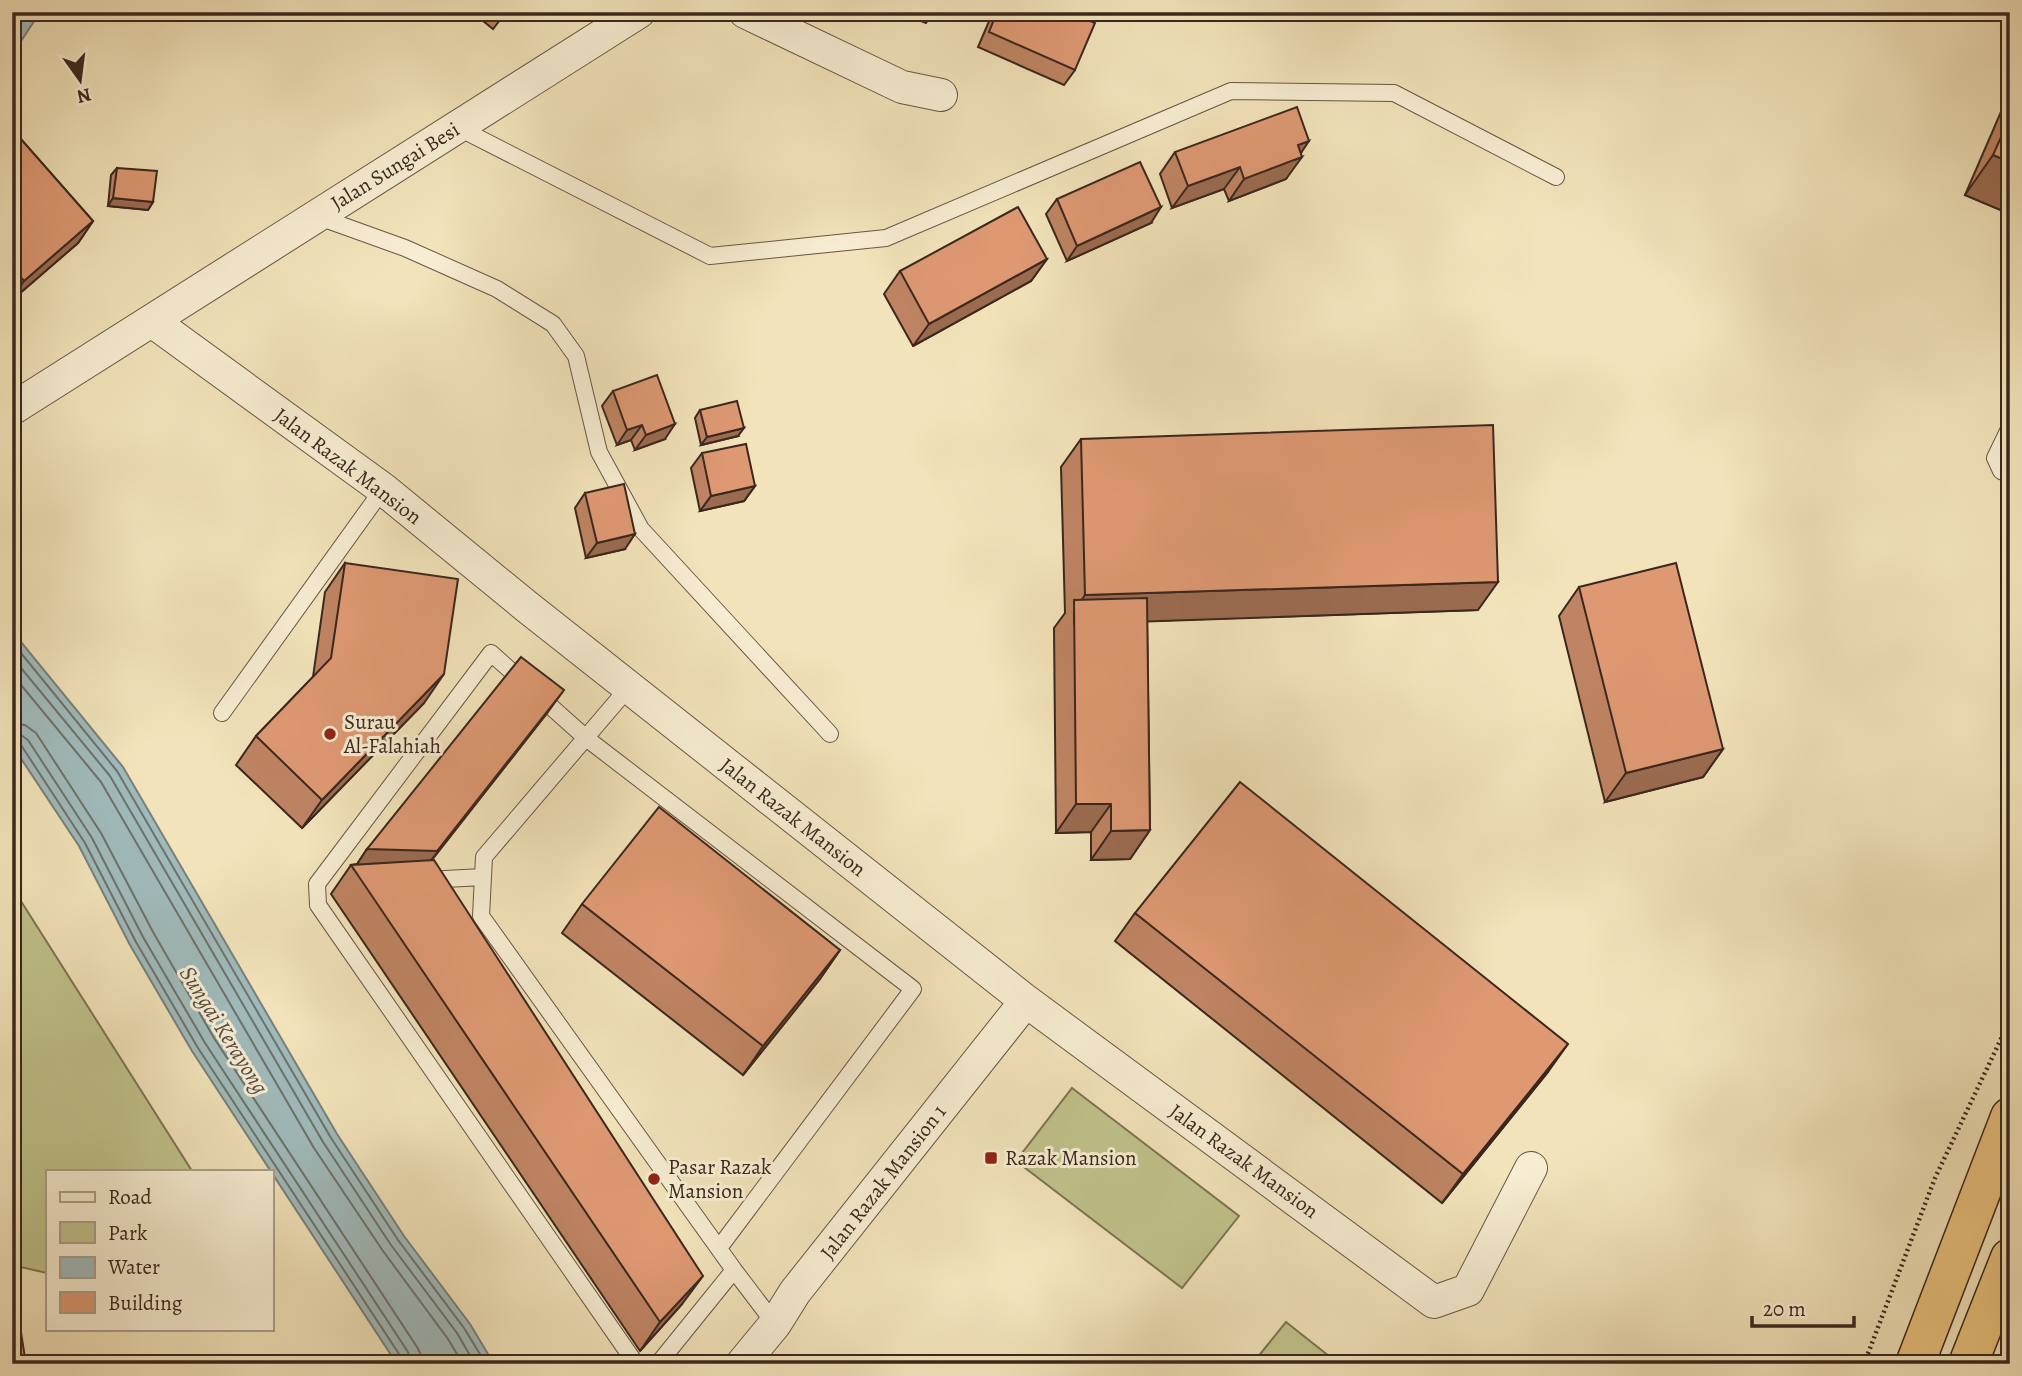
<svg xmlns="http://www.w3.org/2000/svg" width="2022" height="1376" viewBox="0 0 2022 1376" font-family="Alegreya,serif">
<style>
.green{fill:#c0c28b;stroke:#7e7454;stroke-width:2}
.water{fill:#a0bbbb;stroke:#78807c;stroke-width:2}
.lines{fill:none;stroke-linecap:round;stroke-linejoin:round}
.shore{stroke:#6e716c;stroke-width:2}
.lane-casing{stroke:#695645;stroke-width:18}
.street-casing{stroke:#695645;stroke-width:34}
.highway-casing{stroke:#3b271e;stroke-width:41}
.path{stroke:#3b271e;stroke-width:4.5;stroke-dasharray:2 3.5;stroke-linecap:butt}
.lane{stroke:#f7edd2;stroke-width:16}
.street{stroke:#f7edd2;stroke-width:32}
.highway{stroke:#e9c27d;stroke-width:38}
.wall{fill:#bf8463;stroke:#3b271e;stroke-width:2}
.shaded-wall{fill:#9b6b50;stroke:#3b271e;stroke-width:2}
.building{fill:#de9973;stroke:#3b271e;stroke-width:2}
.poi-dot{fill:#8f2418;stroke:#f7edd2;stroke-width:2.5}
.labels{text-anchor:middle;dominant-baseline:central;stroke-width:6;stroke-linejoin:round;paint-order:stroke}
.street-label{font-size:21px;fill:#3b271e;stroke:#f7edd2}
.poi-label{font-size:21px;fill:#3b271e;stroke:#f7edd2;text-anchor:start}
.water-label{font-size:23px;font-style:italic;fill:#544c45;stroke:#f7edd2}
</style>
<rect width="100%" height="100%" fill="#f2e3ba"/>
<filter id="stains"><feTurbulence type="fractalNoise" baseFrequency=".00286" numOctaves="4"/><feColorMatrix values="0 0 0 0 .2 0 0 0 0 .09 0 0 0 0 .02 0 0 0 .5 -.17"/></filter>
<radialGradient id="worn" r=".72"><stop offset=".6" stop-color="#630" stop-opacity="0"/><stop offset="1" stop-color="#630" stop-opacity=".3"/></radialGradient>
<!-- green -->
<path class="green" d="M 12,887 L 192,1171 L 47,1171 L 47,1273 L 12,1265 Z
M 1072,1088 L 1239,1216 L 1182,1288 L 1016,1161 Z
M 1286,1322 L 1339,1364 L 1252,1364 Z"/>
<!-- water -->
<path class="water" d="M 12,12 L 40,12 L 12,55 Z
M 12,631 L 123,767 L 337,1134 L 404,1236 L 470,1324 L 494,1364 L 397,1364 L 192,1051 L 130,945 L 79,846 L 12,745 Z"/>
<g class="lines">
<!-- shore -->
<path class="shore" d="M 12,642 L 117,771 L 331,1138 L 398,1240 L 464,1328 L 486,1364
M 12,657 L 110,776 L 323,1142 L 391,1245 L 457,1333 L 475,1364
M 12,674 L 101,782 L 314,1148 L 383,1251 L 448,1339 L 463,1364
M 12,723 L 25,725 L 36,733 L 101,833 L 153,932 L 214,1038 L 417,1347 L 421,1355 L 422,1364
M 12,733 L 21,735 L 28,740 L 92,838 L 143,937 L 205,1043 L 408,1352 L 411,1364
M 12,742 L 18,743 L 21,745 L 85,843 L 136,942 L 198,1048 L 401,1357 L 402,1364"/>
<defs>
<path id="lane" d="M 457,127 L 710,256 L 886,238 L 1231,91 L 1394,93 L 1556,177
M 316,216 L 405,248 L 497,289 L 553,324 L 576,356 L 599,452 L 641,529 L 830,734
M 2010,427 L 1995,458 L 2001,471 L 2010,475
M 629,687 L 484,857 L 481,916 L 734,1270 L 775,1324
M 222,713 L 383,489
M 426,880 L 483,877
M 636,1364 L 318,905 L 317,884 L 491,653 L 586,738 L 913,989 L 719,1248
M 658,1364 L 734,1270"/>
<path id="street" d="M 745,12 L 902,87 L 941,95
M 152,321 L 383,489 L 526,606 L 1026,1001 L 1434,1302 L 1468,1290 L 1531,1168
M 12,409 L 639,12
M 742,1364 L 775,1324 L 795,1292 L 1026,1001"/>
<path id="highway" d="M 1915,1364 L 2010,1117
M 1968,1364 L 2010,1258"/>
</defs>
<!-- lane casing -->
<use href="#lane" class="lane-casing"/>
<!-- street casing -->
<use href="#street" class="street-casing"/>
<!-- highway casing -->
<use href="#highway" class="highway-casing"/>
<!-- path -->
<path class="path" d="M 1864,1364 L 1935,1178 L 2010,1020"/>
<!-- lane -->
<use href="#lane" class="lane"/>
<!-- street -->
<use href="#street" class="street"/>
<!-- highway -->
<use href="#highway" class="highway"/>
</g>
<!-- wall -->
<path class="wall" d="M 472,12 L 506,12 L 493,29 Z
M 993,12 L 1070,12 L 1075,70 L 1064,85 L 978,47 Z
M 2010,91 L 2010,214 L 1965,195 Z
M 12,129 L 93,221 L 78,243 L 12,300 Z
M 1175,152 L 1301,153 L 1286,179 L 1229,201 L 1224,189 L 1172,208 L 1160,174 Z
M 117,168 L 153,202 L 148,210 L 108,206 L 111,175 Z
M 1057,199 L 1151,223 L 1067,261 L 1046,214 Z
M 1047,259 L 1031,281 L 913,346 L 884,294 L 900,271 Z
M 613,391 L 665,439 L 635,450 L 631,440 L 617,445 L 602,406 Z
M 700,410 L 738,436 L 701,445 L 695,418 Z
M 1081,439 L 1478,610 L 1147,621 L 1150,830 L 1130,859 L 1091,860 L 1091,832 L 1056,833 L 1054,628 L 1065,613 L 1061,467 Z
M 702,453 L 755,486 L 744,501 L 700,511 L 691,468 Z
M 585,493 L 625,549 L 586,558 L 575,508 Z
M 345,563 L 424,703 L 302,828 L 236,765 L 256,736 L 313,677 L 325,592 Z
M 1579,587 L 1723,749 L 1703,777 L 1605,802 L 1559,616 Z
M 548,712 L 432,860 L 682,1304 L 640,1351 L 331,894 L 351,865 L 357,864 L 367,849 Z
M 582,904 L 840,950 L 820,979 L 743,1075 L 562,933 Z
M 1135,913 L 1548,1072 L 1442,1203 L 1115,941 Z"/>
<!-- shaded-wall -->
<path class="shaded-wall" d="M 898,12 L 933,12 L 926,23 Z
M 1309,141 L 1297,159 L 1302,157 L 1286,179 L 1229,201 L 1244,179 L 1298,145 Z
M 1993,155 L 2010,162 L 2010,214 L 1965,195 Z
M 1240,167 L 1224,189 L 1172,208 L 1188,186 Z
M 113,198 L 153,202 L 148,210 L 108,206 Z
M 1161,207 L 1151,223 L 1067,261 L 1077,246 Z
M 93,221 L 78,243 L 12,300 L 12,298 L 24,281 Z
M 1047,259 L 1031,281 L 913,346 L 929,324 Z
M 675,424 L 665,439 L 635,450 L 646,435 Z
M 642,425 L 631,440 L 617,445 L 627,430 Z
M 744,428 L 738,436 L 701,445 L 707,437 Z
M 755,486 L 744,501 L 700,511 L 711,496 Z
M 635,534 L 625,549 L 586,558 L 597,543 Z
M 1498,582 L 1478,610 L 1074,624 L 1074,611 L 1085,595 Z
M 444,674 L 424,703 L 302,828 L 322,800 Z
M 564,690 L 548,712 L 421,873 L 354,869 L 367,849 Z
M 1723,749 L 1703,777 L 1605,802 L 1626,773 Z
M 1076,804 L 1111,804 L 1091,832 L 1056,833 Z
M 1150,830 L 1130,859 L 1091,860 L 1111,831 Z
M 840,950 L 820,979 L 743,1075 L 763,1046 Z
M 1568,1044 L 1548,1072 L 1442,1203 L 1463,1174 Z
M 703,1276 L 682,1304 L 640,1351 L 660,1322 Z"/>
<!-- building -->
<path class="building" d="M 997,12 L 1070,12 L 1095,23 L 1075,70 L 989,32 Z
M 1297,107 L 1309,141 L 1298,145 L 1302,157 L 1244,179 L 1240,167 L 1188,186 L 1175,152 Z
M 2010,117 L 2010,162 L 1993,155 Z
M 12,129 L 93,221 L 24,281 L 12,267 Z
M 1140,162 L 1161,207 L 1077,246 L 1057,199 Z
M 117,168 L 157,171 L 153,202 L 113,198 Z
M 1018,207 L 1047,259 L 929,324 L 900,271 Z
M 657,375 L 675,424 L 646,435 L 642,425 L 627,430 L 613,391 Z
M 737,401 L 744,428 L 707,437 L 700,410 Z
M 1493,425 L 1498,582 L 1085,595 L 1081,439 Z
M 746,444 L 755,486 L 711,496 L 702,453 Z
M 624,484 L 635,534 L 597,543 L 585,493 Z
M 345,563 L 458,579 L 444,674 L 322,800 L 256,736 L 331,658 Z
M 1676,563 L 1723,749 L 1626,773 L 1579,587 Z
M 1147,598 L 1150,830 L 1111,831 L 1111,804 L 1076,804 L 1074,600 Z
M 521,657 L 564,690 L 437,851 L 367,849 Z
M 1240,782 L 1568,1044 L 1463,1174 L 1135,913 Z
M 659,807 L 840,950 L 763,1046 L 582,904 Z
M 434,860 L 703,1276 L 660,1322 L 351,865 Z
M 12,1301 L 16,1301 L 26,1364 L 12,1364 Z"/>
<!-- markers -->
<g class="poi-dot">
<circle cx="330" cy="734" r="7"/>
<rect x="984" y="1151" width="14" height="14" rx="3.5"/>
<circle cx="654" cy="1179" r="7"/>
</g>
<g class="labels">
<!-- street labels -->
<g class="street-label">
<text transform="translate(395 166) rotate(-32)">Jalan Sungai Besi</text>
<text transform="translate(348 466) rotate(37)">Jalan Razak Mansion</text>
<text transform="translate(793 817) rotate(38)">Jalan Razak Mansion</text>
<text transform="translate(1244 1161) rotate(36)">Jalan Razak Mansion</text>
<text transform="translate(883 1182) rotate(-52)">Jalan Razak Mansion 1</text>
</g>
<!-- poi labels -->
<g class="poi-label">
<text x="344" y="722">Surau<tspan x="344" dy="24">Al-Falahiah</tspan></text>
<text x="1005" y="1158">Razak Mansion</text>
<text x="668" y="1167">Pasar Razak<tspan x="668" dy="24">Mansion</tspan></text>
</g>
<!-- water labels -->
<g class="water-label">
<text transform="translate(224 1030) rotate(58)">Sungai Kerayong</text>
</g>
</g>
<!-- margin -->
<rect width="2022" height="1376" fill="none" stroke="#f2e3ba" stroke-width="42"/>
<rect x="14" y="14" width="1994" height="1348" fill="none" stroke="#3b271e" stroke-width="3.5"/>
<rect x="21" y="21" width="1980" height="1334" fill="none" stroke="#3b271e" stroke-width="2"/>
<!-- legend -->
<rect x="46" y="1170" width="228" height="161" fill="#f7edd2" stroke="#ac9e8a" stroke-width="2"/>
<rect x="60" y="1192" width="35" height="10" fill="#f7edd2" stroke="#ac9e8a" stroke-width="2"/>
<text x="108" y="1204" font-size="21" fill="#3b271e">Road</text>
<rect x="60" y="1222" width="35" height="21" fill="#c0c28b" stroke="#ac9e8a" stroke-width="2"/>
<text x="108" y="1240" font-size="21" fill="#3b271e">Park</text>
<rect x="60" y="1257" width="35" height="21" fill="#a0bbbb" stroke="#ac9e8a" stroke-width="2"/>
<text x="108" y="1274" font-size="21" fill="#3b271e">Water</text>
<rect x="60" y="1292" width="35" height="21" fill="#de9973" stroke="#ac9e8a" stroke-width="2"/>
<text x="108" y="1310" font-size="21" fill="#3b271e">Building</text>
<!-- north arrow -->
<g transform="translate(80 80) rotate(166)" stroke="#f7edd2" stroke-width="5" paint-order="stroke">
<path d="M0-5L12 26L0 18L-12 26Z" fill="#3b271e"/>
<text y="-10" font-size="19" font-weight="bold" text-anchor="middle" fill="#3b271e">N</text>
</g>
<!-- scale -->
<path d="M1752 1316v10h102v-10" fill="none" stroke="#3b271e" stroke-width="3.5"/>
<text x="1763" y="1316" font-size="21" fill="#3b271e" stroke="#f7edd2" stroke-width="5" paint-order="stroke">20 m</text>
<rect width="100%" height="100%" filter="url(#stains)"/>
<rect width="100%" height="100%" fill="url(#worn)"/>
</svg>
